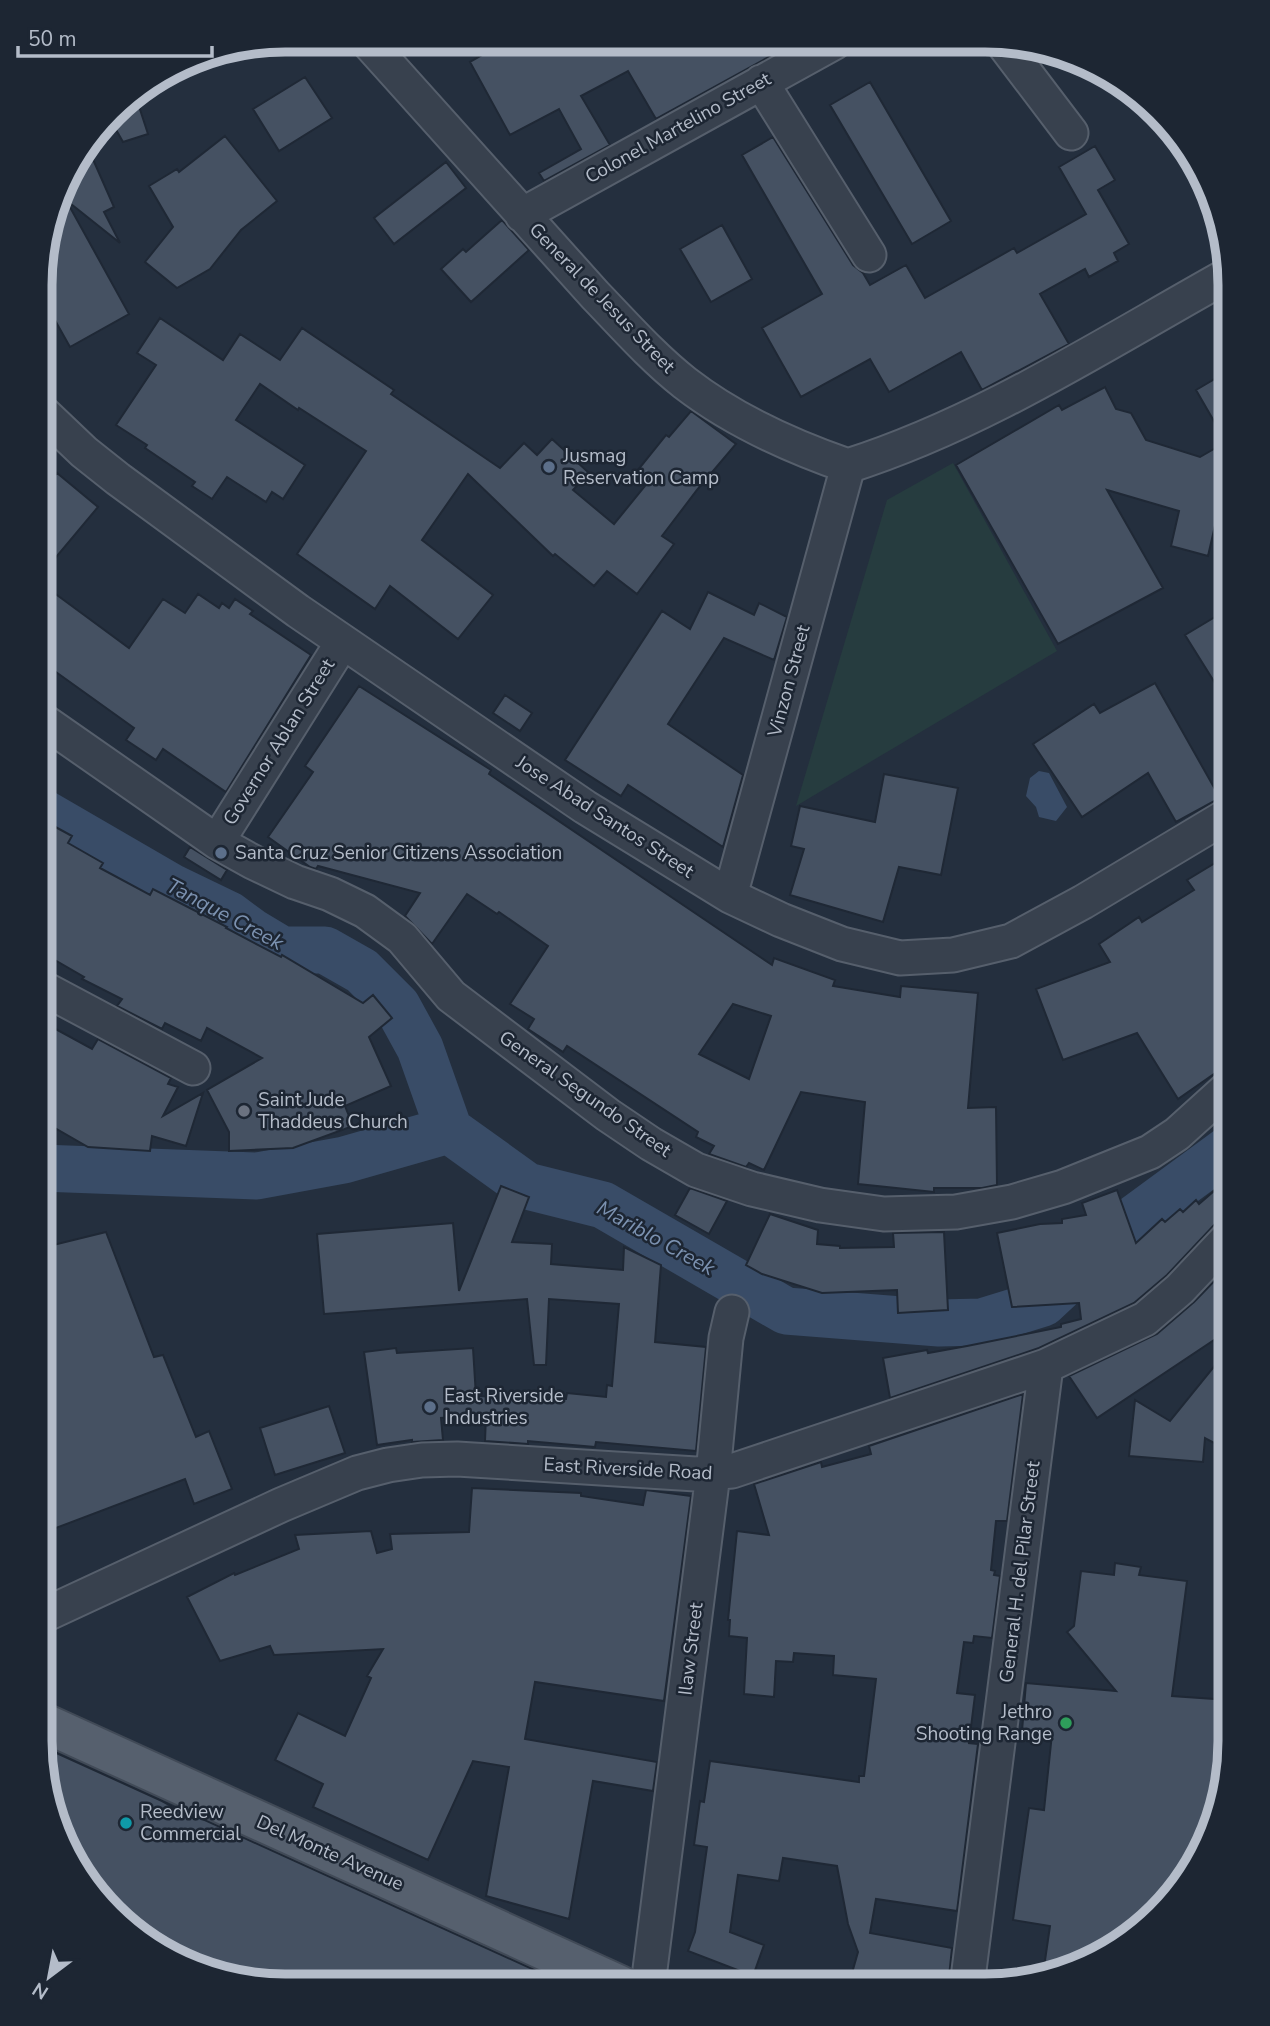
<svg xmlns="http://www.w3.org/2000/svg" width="1270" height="2026" viewBox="0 0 1270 2026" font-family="'Nunito Sans',sans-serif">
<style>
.green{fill:#263c3f}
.water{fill:#394c67}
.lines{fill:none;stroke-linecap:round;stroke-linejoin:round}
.river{stroke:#394c67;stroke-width:47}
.building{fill:#455162;stroke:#1f2835;stroke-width:2;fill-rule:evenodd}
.minor-casing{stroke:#565f6c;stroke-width:37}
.major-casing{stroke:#414a57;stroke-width:42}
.minor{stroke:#38414e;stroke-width:33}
.major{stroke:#56606e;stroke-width:38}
.service-dot{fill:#5c6f8a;stroke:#1d2633;stroke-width:2.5}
.worship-dot{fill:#6b7280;stroke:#1d2633;stroke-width:2.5}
.leisure-dot{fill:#2e9e5b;stroke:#1d2633;stroke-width:2.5}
.culture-dot{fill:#0f9aa8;stroke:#1d2633;stroke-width:2.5}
.labels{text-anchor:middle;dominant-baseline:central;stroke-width:5;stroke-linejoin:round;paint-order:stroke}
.street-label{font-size:19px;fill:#b4bcc9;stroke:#1d2633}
.poi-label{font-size:19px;fill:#b4bcc9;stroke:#1d2633;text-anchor:start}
.water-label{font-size:21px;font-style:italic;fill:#7c92b1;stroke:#1d2633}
.rim{fill:none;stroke:#b4bcc9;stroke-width:9}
</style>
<rect width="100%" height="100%" fill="#242f3e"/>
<!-- green -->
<path class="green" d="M 953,463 L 1057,651 L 796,806 L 887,500 Z"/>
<!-- water -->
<path class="water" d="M 1039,771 L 1049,773 L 1067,807 L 1056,821 L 1039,817 L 1036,807 L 1026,796 L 1030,778 Z"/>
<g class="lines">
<!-- river -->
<path class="river" d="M 42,812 L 173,888 L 229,915 L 252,932 L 282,950 L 325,950 L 362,971 L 397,1006 L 420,1048 L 449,1130
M 449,1130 L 527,1186 L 603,1205 L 786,1311 L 939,1323 L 982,1322 L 1043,1303 L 1131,1221 L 1229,1149
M 41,1168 L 257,1176 L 344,1160 L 449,1130"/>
</g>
<!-- building -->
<path class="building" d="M 507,41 L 740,42 L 796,42 L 656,119 L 628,71 L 581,96 L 610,145 L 544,181 L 539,173 L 581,149 L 559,109 L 510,135 L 470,62 Z
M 305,77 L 332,118 L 279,151 L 253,109 Z
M 870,82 L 951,221 L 912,244 L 830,105 Z
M 135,94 L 148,134 L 123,142 L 110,119 L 123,101 Z
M 225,136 L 277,201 L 241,230 L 210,269 L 177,288 L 145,262 L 173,227 L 149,186 L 177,169 L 179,172 Z
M 773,137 L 853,265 L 863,273 L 870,285 L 906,265 L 925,298 L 1014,248 L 1017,253 L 1086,214 L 1059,167 L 1095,146 L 1115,180 L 1098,190 L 1129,244 L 1114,253 L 1118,261 L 1089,277 L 1085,269 L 1040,294 L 1069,344 L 982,390 L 961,352 L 889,392 L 870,359 L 801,397 L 762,328 L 822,294 L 742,155 Z
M 88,148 L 114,207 L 104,212 L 120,243 L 66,200 L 129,314 L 70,347 L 42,297 L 42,254 L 66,177 Z
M 446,162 L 466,188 L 394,244 L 374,218 Z
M 502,220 L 529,250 L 471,302 L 441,269 L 463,249 L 466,252 Z
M 722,225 L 752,279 L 711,302 L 680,249 Z
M 160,318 L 223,360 L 240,334 L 280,360 L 302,328 L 394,390 L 391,394 L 500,468 L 524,443 L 537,455 L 552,439 L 589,473 L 573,490 L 614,524 L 645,486 L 633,476 L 666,435 L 669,437 L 691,411 L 736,444 L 697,490 L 662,536 L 674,544 L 637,594 L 607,571 L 594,586 L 555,554 L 553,556 L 468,474 L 422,540 L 493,595 L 458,639 L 390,586 L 375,609 L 297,554 L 366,451 L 299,408 L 298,410 L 260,384 L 236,420 L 305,465 L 283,499 L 272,492 L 266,502 L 227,477 L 212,499 L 192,486 L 195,482 L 145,448 L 147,445 L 116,425 L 156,365 L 137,353 Z
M 1230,370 L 1230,488 L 1223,491 L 1208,556 L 1171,546 L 1179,511 L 1107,490 L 1163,588 L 1058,644 L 956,465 L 1059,405 L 1062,410 L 1105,387 L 1116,409 L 1131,413 L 1146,440 L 1200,457 L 1226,442 L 1196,390 Z
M 57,473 L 98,507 L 42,574 L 42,490 Z
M 42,584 L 129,648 L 163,599 L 185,613 L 198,594 L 219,608 L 222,603 L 229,608 L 235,599 L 253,611 L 250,614 L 311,655 L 226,792 L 163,749 L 156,760 L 126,740 L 134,728 L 42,662 Z
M 708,592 L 754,615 L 759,603 L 787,617 L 774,660 L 724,638 L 668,724 L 743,775 L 723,847 L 628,785 L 621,796 L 565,760 L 662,611 L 690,629 Z
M 1230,608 L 1230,707 L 1185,635 Z
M 1155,683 L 1220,798 L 1176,822 L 1148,773 L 1082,817 L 1033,744 L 1094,704 L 1100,713 Z
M 359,686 L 491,770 L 489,774 L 772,965 L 774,958 L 835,980 L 833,986 L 900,997 L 901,986 L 978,993 L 968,1108 L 996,1107 L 997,1185 L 982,1188 L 934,1188 L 934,1192 L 858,1184 L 865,1102 L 801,1092 L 764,1170 L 749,1163 L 746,1167 L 709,1154 L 714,1146 L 696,1137 L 698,1132 L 567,1046 L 563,1052 L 528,1029 L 534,1019 L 510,1004 L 548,946 L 499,912 L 497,914 L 467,894 L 432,944 L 405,916 L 420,893 L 318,866 L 316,869 L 310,867 L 268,837 L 313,772 L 305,766 ZM 733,1004 L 771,1016 L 749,1079 L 699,1054 Z
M 505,695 L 532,713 L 520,731 L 493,713 Z
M 884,774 L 958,788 L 941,875 L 899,867 L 883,922 L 790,895 L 804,849 L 791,846 L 800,806 L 875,822 Z
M 50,824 L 72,836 L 68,843 L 103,863 L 100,868 L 150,895 L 153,889 L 184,905 L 227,927 L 226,928 L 281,957 L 282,955 L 363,1003 L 373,995 L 392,1018 L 369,1037 L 391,1086 L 345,1106 L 353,1126 L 293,1148 L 229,1151 L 229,1132 L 207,1090 L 262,1058 L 207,1028 L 201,1041 L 165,1023 L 162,1029 L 117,1006 L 122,999 L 82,979 L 84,977 L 41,952 L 41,839 Z
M 190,847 L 227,870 L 221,880 L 184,857 Z
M 1230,854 L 1229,1067 L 1217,1072 L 1178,1099 L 1137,1033 L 1063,1060 L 1036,989 L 1110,962 L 1099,944 L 1139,917 L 1142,922 L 1194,890 L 1187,880 Z
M 41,1021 L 92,1049 L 98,1039 L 171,1078 L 168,1084 L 178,1087 L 163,1116 L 203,1093 L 186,1146 L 152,1136 L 150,1151 L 88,1147 L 41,1120 Z
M 1229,1178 L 1229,1218 L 1223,1219 L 1215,1224 L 1167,1275 L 1134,1303 L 1039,1348 L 890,1398 L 883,1358 L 927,1350 L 928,1353 L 967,1346 L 1061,1327 L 1061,1324 L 1081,1319 L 1079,1303 L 1012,1307 L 997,1233 L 1040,1224 L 1062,1223 L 1062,1219 L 1086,1215 L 1082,1203 L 1117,1190 L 1136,1243 L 1162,1219 L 1165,1222 L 1180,1209 L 1183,1212 L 1196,1200 L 1199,1204 Z
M 501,1186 L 529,1197 L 512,1242 L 552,1244 L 551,1264 L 623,1270 L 624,1247 L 661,1265 L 655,1342 L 706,1347 L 696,1451 L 596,1442 L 595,1447 L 528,1441 L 528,1444 L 485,1441 L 486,1415 L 441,1418 L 443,1440 L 412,1442 L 412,1440 L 377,1445 L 364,1352 L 396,1348 L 397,1353 L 473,1348 L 476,1396 L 566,1399 L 567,1393 L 606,1397 L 607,1385 L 612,1386 L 619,1304 L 549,1299 L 546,1365 L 534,1365 L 527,1299 L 324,1314 L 317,1234 L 453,1223 L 459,1291 Z
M 690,1188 L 727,1201 L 709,1234 L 675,1215 Z
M 770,1214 L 818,1230 L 817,1244 L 840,1246 L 840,1248 L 894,1247 L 893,1233 L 944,1232 L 948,1310 L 898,1313 L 897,1290 L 822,1293 L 762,1274 L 746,1265 Z
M 106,1232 L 154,1357 L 163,1355 L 196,1437 L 209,1431 L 232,1489 L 194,1504 L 185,1479 L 48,1531 L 41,1512 L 41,1248 Z
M 1225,1270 L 1229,1275 L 1229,1330 L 1097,1418 L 1069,1376 L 1157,1334 L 1194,1302 Z
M 1229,1348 L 1229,1422 L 1216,1444 L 1205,1438 L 1203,1462 L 1129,1456 L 1135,1400 L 1170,1421 Z
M 1023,1394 L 1007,1521 L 996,1521 L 991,1570 L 995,1571 L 994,1575 L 1000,1576 L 992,1638 L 974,1636 L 973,1643 L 964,1642 L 957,1693 L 975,1695 L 969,1743 L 978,1744 L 957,1911 L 876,1899 L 870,1933 L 952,1948 L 948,1986 L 852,1973 L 858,1952 L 848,1924 L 837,1866 L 783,1858 L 779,1881 L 738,1875 L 730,1932 L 764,1945 L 753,1976 L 688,1951 L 695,1932 L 707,1847 L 694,1845 L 700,1801 L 704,1802 L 710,1761 L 859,1782 L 859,1776 L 864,1776 L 876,1679 L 833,1675 L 834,1656 L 794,1653 L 793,1662 L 776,1661 L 774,1697 L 744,1694 L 747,1638 L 729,1636 L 730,1620 L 728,1620 L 737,1531 L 769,1535 L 754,1484 L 821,1462 L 822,1467 L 871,1454 L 869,1446 Z
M 329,1406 L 345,1453 L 275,1475 L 260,1428 Z
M 472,1488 L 581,1493 L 581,1496 L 643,1505 L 646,1490 L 691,1496 L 664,1701 L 535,1682 L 525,1739 L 657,1762 L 653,1791 L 593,1781 L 569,1919 L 486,1896 L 509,1767 L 473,1761 L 428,1860 L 313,1807 L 323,1784 L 275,1760 L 298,1713 L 345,1736 L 371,1678 L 367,1676 L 383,1649 L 274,1655 L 270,1646 L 220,1661 L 187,1597 L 234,1573 L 235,1575 L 299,1549 L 295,1535 L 371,1531 L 377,1553 L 392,1549 L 390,1534 L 469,1532 Z
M 1115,1563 L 1141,1567 L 1139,1575 L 1187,1581 L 1172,1696 L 1229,1700 L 1229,1757 L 1217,1820 L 1179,1889 L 1078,1967 L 1043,1974 L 1050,1926 L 1013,1920 L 1029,1808 L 1044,1810 L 1052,1734 L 1022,1731 L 1026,1683 L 1116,1691 L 1067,1632 L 1074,1626 L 1081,1571 L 1114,1575 Z
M 41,1746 L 162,1801 L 195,1819 L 196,1816 L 550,1977 L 547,1985 L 254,1984 L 137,1936 L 59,1834 Z"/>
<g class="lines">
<defs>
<path id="minor" d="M 366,40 L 595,295 C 624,325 652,357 685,383 C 734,421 790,446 848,466 C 983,423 1104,344 1228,275
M 1002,42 L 1071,133
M 761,82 L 869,255
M 522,215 L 835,42
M 42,412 L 84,452 L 118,479 L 298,611 L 585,807 L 730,896 L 781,920 L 842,944 L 900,958 L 953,955 L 1011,941 L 1083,902 L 1230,814
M 42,720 L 217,842 L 253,862 L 295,882 L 330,894 L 365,911 L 402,938 L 451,996 L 608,1115 L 651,1144 L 696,1170 L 752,1189 L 820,1205 L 884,1214 L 956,1212 L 1012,1202 L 1063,1187 L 1150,1152 L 1177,1134 L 1229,1087
M 217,842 L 342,643
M 730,896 L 848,466
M 41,987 L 193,1068
M 40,1617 L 281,1505 L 357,1473 L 388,1465 L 422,1460 L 457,1459 L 696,1474 L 732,1471 L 1046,1366 L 1145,1319 L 1180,1289 L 1229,1237
M 648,1985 L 713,1474 L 726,1338 L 732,1312
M 967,1986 L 1046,1366"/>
<path id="major" d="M 40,1721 L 620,1985"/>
</defs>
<!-- minor casing -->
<use href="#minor" class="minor-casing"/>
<!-- major casing -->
<use href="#major" class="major-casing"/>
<!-- minor -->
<use href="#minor" class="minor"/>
<!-- major -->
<use href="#major" class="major"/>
</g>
<!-- markers -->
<g class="service-dot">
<circle cx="549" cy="467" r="7"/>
<circle cx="221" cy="853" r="7"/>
<circle cx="430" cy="1407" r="7"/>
</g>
<circle class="worship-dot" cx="244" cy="1111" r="7"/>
<circle class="leisure-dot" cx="1066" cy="1723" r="7"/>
<circle class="culture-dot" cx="126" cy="1823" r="7"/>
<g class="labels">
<!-- street labels -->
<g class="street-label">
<text transform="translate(678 128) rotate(-29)">Colonel Martelino Street</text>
<text transform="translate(602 298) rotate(46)">General de Jesus Street</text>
<text transform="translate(789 681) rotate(-75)">Vinzon Street</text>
<text transform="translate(279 742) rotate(-58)">Governor Ablan Street</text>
<text transform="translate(605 817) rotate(33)">Jose Abad Santos Street</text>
<text transform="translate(585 1094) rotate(35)">General Segundo Street</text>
<text transform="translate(628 1469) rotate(3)">East Riverside Road</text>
<text transform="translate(1020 1572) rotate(-83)">General H. del Pilar Street</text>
<text transform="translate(691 1649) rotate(-83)">Ilaw Street</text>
<text transform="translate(330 1853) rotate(24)">Del Monte Avenue</text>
</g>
<!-- poi labels -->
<g class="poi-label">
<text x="563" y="456">Jusmag<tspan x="563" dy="22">Reservation Camp</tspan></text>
<text x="235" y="853">Santa Cruz Senior Citizens Association</text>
<text x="258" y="1100">Saint Jude<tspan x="258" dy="22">Thaddeus Church</tspan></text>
<text x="444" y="1396">East Riverside<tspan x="444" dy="22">Industries</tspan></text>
<text x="1052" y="1712" text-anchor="end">Jethro<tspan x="1052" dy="22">Shooting Range</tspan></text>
<text x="140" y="1812">Reedview<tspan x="140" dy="22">Commercial</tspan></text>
</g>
<!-- water labels -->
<g class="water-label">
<text transform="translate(225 914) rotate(28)">Tanque Creek</text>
<text transform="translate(656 1238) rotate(29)">Mariblo Creek</text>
</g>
</g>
<!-- crop -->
<path d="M0 0H1270V2026H0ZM285 52H985A233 233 0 0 1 1218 285V1741A233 233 0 0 1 985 1974H285A233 233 0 0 1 52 1741V285A233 233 0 0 1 285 52Z" fill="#1d2633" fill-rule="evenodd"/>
<path class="rim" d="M285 52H985A233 233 0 0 1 1218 285V1741A233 233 0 0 1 985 1974H285A233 233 0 0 1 52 1741V285A233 233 0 0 1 285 52Z"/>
<!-- north arrow -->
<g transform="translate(49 1977) rotate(212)" stroke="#1d2633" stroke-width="5" paint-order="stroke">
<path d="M0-5L12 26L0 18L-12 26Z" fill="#b4bcc9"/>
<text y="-10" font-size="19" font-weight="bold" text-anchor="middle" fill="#b4bcc9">N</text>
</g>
<!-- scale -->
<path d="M18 46v10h194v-10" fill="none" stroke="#b4bcc9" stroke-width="3.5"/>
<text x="28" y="46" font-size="21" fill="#b4bcc9" stroke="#1d2633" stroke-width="5" paint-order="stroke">50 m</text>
</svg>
